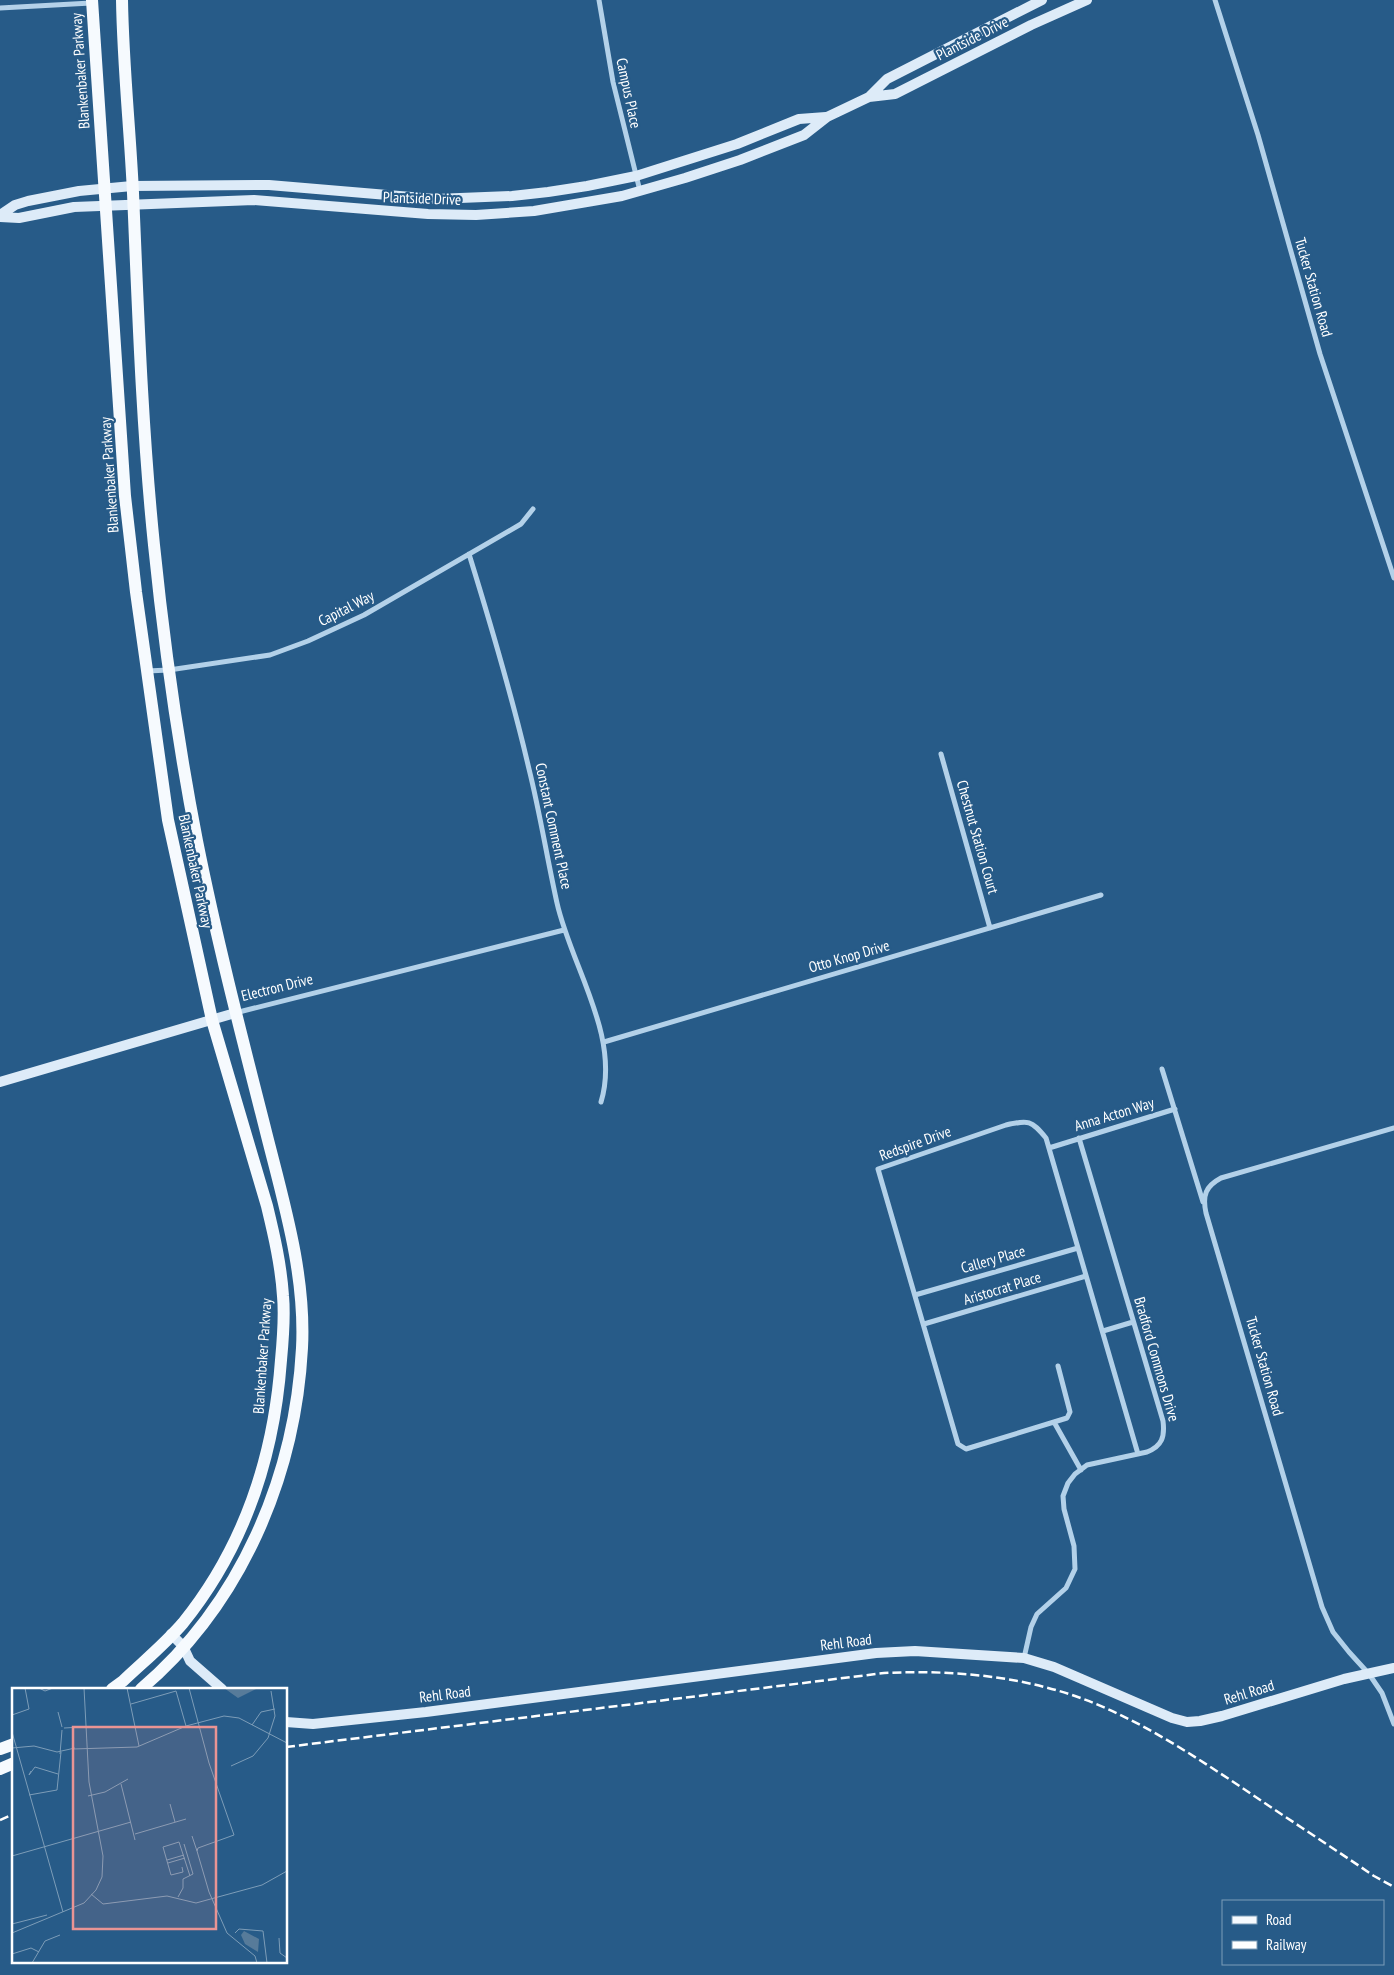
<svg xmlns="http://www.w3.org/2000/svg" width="1394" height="1975" viewBox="0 0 1394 1975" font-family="'PT Sans Narrow',sans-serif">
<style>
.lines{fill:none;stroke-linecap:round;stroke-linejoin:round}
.street{stroke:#b3d1e9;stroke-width:5}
.secondary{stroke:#ddebf8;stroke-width:10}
.primary{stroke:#f6fafe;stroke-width:12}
.rail{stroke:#fff;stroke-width:2.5;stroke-dasharray:9 4;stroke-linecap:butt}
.labels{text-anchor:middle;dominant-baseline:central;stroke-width:4.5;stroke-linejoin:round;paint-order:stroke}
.street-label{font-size:15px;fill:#fff;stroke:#275b88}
.inset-road{fill:none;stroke:#7d9db8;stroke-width:1}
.view{fill:#ea9494;fill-opacity:0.15;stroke:#ea9494;stroke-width:2.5}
.inset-edge{fill:none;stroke:#fff;stroke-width:2.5}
</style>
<rect width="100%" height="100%" fill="#275b88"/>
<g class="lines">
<!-- street -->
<path class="street" d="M 599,0 L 613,82 L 640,191
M 1215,0 L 1258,135 L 1320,354 L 1394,578
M 0,8 L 91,3
M 469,554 C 491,625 512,696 529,769 C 540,813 547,858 557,903 C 571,966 621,1036 601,1102
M 147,671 L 169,670 L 270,655 L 308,641 L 364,615 L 521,524 L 533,509
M 941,754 L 990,928
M 235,1013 L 564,930
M 604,1042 L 1101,895
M 1162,1069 L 1203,1202
M 1394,1128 L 1221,1178 C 1206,1186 1202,1195 1206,1213 L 1322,1607 L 1333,1632 L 1349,1652 L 1369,1674 L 1382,1693 L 1394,1724
M 1049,1148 L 1175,1109
M 915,1295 L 1078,1248
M 924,1324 L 1086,1276
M 1103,1331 L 1133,1322
M 1058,1366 L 1070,1412 L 1067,1418 L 966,1449 L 958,1444 L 878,1169 L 1006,1125 C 1029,1120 1031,1120 1046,1138 L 1138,1454
M 1054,1422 L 1081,1470
M 1024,1658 L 1031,1627 L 1037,1614 L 1066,1588 L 1075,1569 L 1074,1546 L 1064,1509 L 1063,1496 L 1068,1483 L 1075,1474 L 1087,1465 L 1147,1452 C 1162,1446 1165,1437 1163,1421 L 1079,1138"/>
<!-- secondary -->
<path class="secondary" d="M 869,97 L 895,94 L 1031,25 L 1087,0
M 0,215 L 15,205 L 28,201 L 79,191 L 132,186 L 269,185 L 435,199 L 512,196 L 548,192 L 587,186 L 636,176 L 737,144 L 799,119 L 826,117
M 0,217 L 19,218 L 74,207 L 254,200 L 428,214 L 476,215 L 534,211 L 622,196 L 685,178 L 740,160 L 804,135 L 827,117 L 869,97 L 887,79 L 1042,0
M 0,1082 L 235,1013
M 171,1634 L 183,1646 L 190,1661 L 222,1689
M 286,1722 L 313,1724 L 426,1712 L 876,1653 L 915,1651 L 1024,1658 L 1054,1667 L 1172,1718 L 1187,1722 L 1200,1721 L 1222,1716 L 1344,1679 L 1394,1668"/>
<!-- primary -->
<path class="primary" d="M 92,0 L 125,496 L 136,592 L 168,820 L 212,1020 L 267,1206 C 274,1235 281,1265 283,1296 C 285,1317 283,1339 281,1360 C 274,1457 245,1546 183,1623 C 165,1644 143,1662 123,1681 L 112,1689
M 122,0 C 123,65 130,129 133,193 C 138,310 142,428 154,545 C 164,644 178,743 197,841 C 216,936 240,1030 264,1124 C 282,1197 306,1272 302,1348 C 295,1477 241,1604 141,1689
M 0,1749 L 14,1744
M 0,1769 L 14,1763"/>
<!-- rail -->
<path class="rail" d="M 286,1747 L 884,1673 C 948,1670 1013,1675 1075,1696 C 1135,1717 1188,1752 1241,1787 C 1285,1817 1330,1846 1374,1876 L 1394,1887
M 0,1820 L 14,1814"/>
</g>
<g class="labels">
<!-- street labels -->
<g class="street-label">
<text transform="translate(972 38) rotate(-27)">Plantside Drive</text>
<text transform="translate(80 71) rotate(-94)">Blankenbaker Parkway</text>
<text transform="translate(629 93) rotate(78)">Campus Place</text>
<text transform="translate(422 198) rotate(2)">Plantside Drive</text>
<text transform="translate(1314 287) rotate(74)">Tucker Station Road</text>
<text transform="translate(109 475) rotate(-94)">Blankenbaker Parkway</text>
<text transform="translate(346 608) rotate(-27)">Capital Way</text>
<text transform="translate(554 826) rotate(78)">Constant Comment Place</text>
<text transform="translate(978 837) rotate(74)">Chestnut Station Court</text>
<text transform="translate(196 871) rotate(78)">Blankenbaker Parkway</text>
<text transform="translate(849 956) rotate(-16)">Otto Knop Drive</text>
<text transform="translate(277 987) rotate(-14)">Electron Drive</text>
<text transform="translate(1114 1114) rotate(-17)">Anna Acton Way</text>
<text transform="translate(915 1143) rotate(-20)">Redspire Drive</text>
<text transform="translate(993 1259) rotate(-16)">Callery Place</text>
<text transform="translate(1002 1288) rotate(-17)">Aristocrat Place</text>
<text transform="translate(262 1356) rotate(-86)">Blankenbaker Parkway</text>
<text transform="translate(1157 1359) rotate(74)">Bradford Commons Drive</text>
<text transform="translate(1265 1366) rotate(74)">Tucker Station Road</text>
<text transform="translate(846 1642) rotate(-7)">Rehl Road</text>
<text transform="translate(1249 1692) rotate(-17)">Rehl Road</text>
<text transform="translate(445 1694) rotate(-7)">Rehl Road</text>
</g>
</g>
<!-- overview -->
<g transform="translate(12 1688)">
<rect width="275" height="275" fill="#275b88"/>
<path d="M 212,0 L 246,0 L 226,10 ZM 232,243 L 247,251 L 246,264 L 233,256 L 229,247 Z" fill="#577b9a"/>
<path class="inset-road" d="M 27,0 L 33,3 L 41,0M 115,0 L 127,58M 177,0 L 197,75 L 222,147 L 186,160 L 185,163 L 197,204 L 215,245 L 243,268 L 245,275M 119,16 L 164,3 L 174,38M 46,24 L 50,39M 0,27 L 17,21 L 13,0M 240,37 L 249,24 L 263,21M 52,40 L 70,39M 0,44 L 51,224M 0,60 L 22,58 L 45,64 L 63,60M 61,61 L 125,59 L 174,38 L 212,28 L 227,30 L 275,55M 48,66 L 50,42M 219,78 L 241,68 L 256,50 L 263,28 L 259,3M 19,83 L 17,87 L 23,79 L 46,86M 109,96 L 123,152M 17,107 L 45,102 L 49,64M 76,108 L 93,104 L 116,91M 158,116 L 163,134M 123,146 L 174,131M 180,148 L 185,163M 0,168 L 119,134M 155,172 L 172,167M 156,175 L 173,170M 170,179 L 171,184 L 159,187 L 151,159 L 167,154 L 178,188M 79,206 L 91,216 L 155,208 L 184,215 L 250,197 L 275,183M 166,209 L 171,200 L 171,191 L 181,186 L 172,156M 0,236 L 35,227M 0,245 L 72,215 L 84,202 L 90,189 L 91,168 L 77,94 L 72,0M 223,245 L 227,241 L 251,243 L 255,275M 267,250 L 268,265 L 275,270M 0,266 L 19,260 L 27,264M 20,275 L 33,253 L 48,247"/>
<path class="view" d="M 61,39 L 204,39 L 204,241 L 61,241 Z"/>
<rect width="275" height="275" class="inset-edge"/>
</g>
<!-- legend -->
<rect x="1222" y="1900" width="162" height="65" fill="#275b88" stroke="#7d9db8"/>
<rect x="1232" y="1916" width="25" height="8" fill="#f6fafe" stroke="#7d9db8"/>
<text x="1266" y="1925" font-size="15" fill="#ffffff">Road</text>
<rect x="1232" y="1941" width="25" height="8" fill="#ffffff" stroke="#7d9db8"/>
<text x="1266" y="1950" font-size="15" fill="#ffffff">Railway</text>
</svg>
